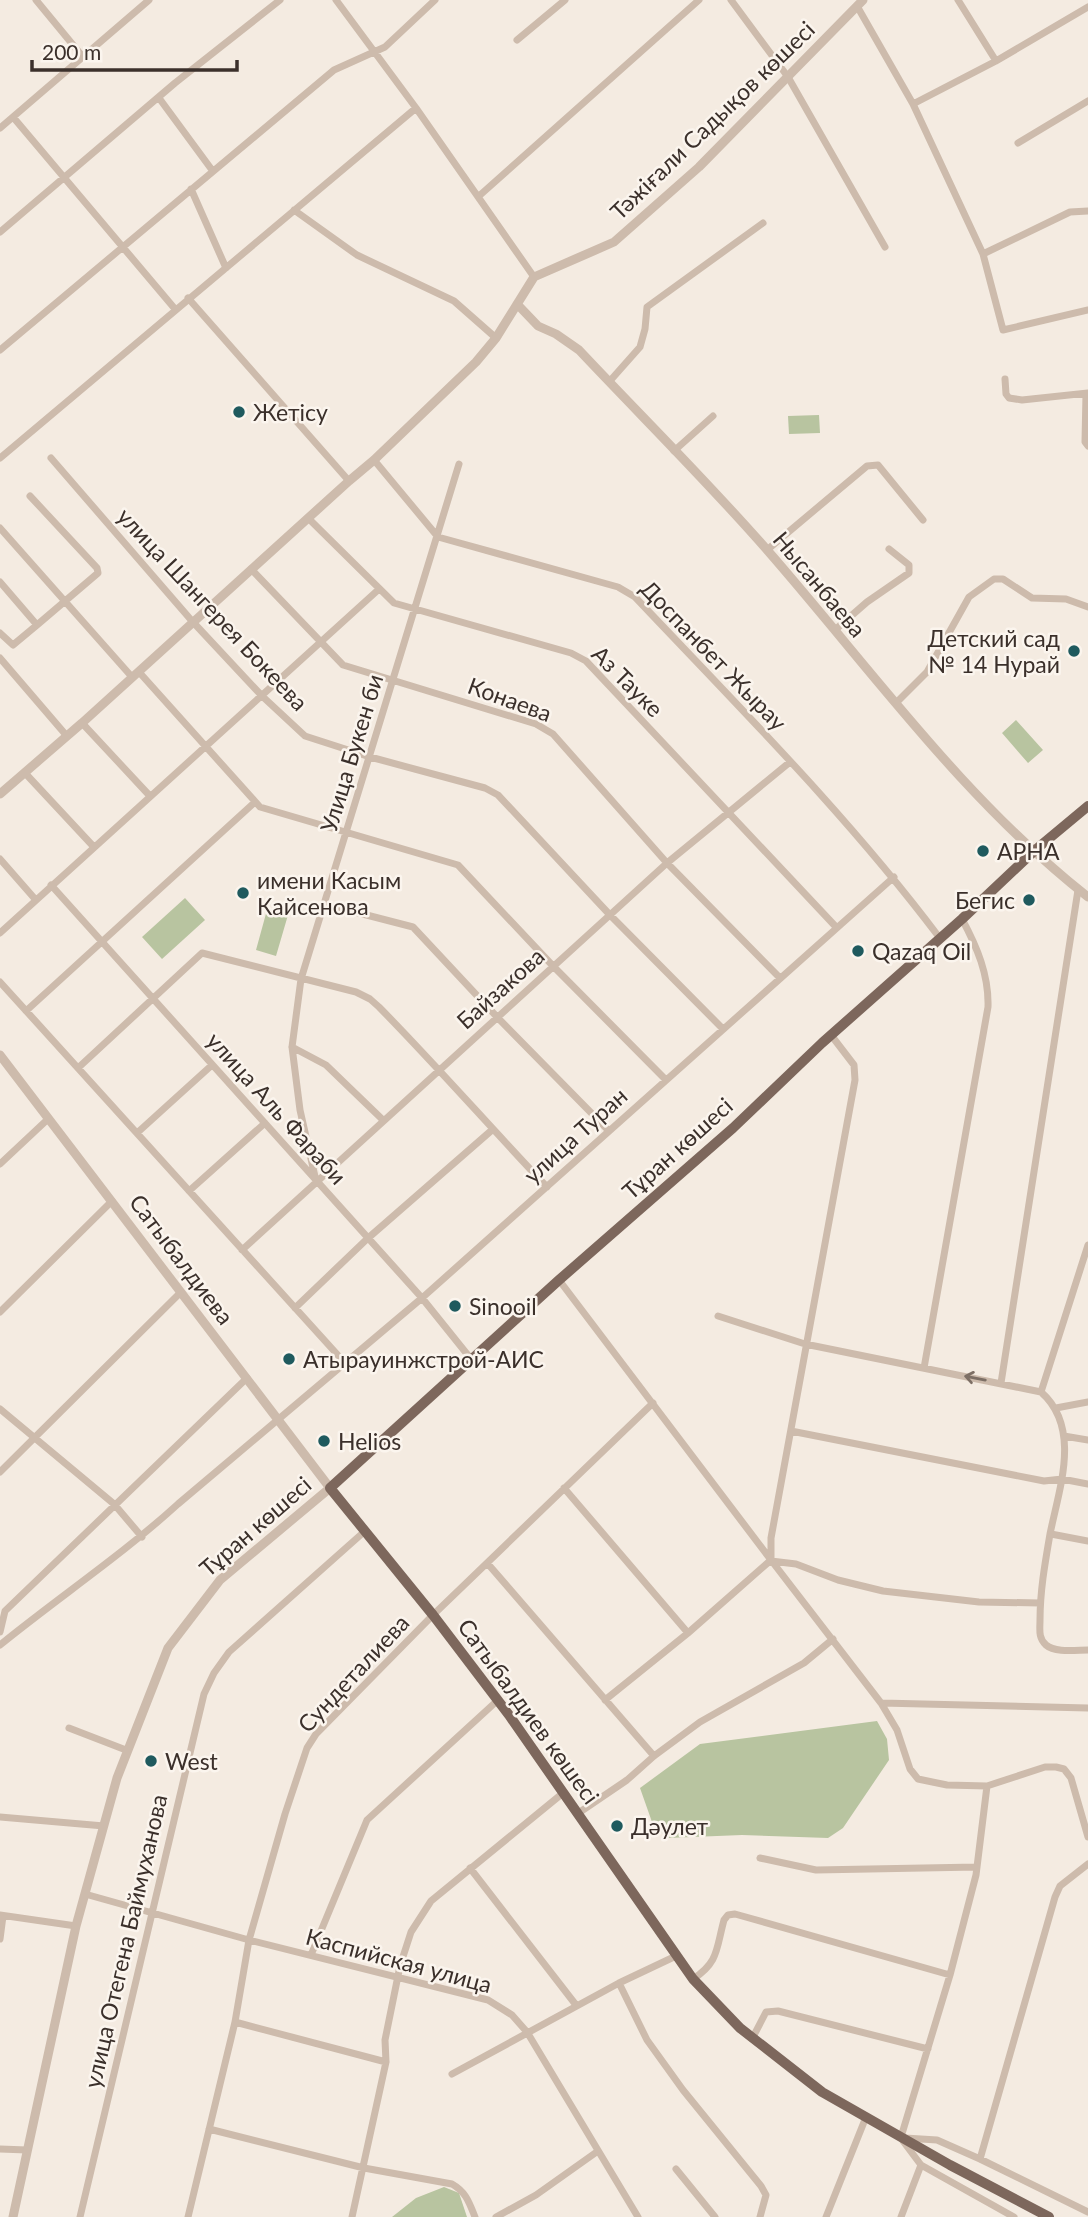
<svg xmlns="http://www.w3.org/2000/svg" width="1088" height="2217" viewBox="0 0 1088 2217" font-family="Lato,sans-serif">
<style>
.green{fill:#b8c4a0}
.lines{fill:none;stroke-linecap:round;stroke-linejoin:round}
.minor{stroke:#cdbbac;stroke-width:7}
.tertiary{stroke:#cdbbac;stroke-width:9}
.primary{stroke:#7d675c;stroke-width:10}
.oneway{stroke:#7d6f65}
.poi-dot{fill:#1f5a5e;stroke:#fbf5ee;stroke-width:2.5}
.labels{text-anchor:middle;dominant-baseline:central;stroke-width:5;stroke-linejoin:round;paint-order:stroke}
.street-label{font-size:23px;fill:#3b302b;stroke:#fbf5ee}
.poi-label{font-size:23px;fill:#3b302b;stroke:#fbf5ee;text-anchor:start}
</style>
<rect width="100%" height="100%" fill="#f4ebe1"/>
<!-- green -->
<path class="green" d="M 819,415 L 820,433 L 789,434 L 788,416 Z
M 1016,720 L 1043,750 L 1028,763 L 1002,733 Z
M 185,898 L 205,920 L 162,959 L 142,937 Z
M 267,910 L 288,915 L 276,956 L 256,950 Z
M 877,1721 L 887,1739 L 889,1760 L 843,1828 L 828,1838 L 742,1835 L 667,1838 L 652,1822 L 640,1788 L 700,1744 Z
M 444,2187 L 459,2193 L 467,2217 L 392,2217 L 416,2198 Z"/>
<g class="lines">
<!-- minor -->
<path class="minor" d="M 36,0 L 83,57
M 336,0 L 416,108 L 534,277
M 731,0 L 788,77 L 885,247
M 958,0 L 996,61
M 857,6 L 913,104 L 983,254 L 1070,212 L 1088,211
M 517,40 L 565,0
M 159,98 L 212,170
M 913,104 L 996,61 L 1088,7
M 13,117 L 175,309
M 0,128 L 149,0
M 1018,143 L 1088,101
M 191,189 L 226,268
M 479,196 L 699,0
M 294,210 L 357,255 L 454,301 L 496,338
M 0,232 L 175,83 L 280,0
M 983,254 L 1003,330 L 1088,310
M 188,298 L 349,481
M 0,350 L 334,70 L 385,47 L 435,0
M 1005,379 L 1006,394 L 1009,398 L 1022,400 L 1088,393
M 609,382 L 640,347 L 645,329 L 647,307 L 763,223
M 1086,394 L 1085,442 L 1088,446
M 674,451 L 713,416
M 0,458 L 416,108
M 51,458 L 192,621 L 262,696 L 305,736 L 370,757 L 485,788 L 498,795 L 610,915 L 723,1029
M 374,460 L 438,537 L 618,587 L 635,597 C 739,707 848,816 939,937
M 308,518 L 394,603 L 571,653 L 586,661 L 837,928
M 0,528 L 132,677
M 767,550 L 867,466 L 878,465 L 923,520
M 251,569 L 343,665 L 536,724 L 553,734 L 667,863 L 780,978
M 0,582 L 37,625 L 98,573 L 97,568 L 30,496
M 835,630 L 867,602 L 909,573 L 909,565 L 889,549
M 0,633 L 13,645 L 37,625
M 0,658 L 66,735
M 139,672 L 260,807 L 458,865 L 553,966 L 666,1080
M 896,703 L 927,672 L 969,597 L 994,579 L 1003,579 L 1032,598 L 1066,599 L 1088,607
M 82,723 L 149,795
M 25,773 L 93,846
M 0,859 L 35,899
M 51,885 L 422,1298 L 471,1359
M 324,904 L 413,927 L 497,1017 L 609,1131
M 0,933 L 378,590
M 0,982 L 345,1363
M 26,1011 L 255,802
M 292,1047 L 326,1065 L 383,1120
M 78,1068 L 202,953 L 356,992 L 370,999 L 379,1007 C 436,1065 490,1127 547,1187
M 137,1133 L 212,1065
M 0,1164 L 48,1119
M 316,1181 L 300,1110 L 292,1047 L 301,979 L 459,464
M 189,1191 L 265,1123
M 242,1250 L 667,863 L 790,762
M 559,1280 L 771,1560 L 881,1703 L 897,1730 L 910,1769 L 918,1779 L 947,1785 L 987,1786 L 1045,1767 L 1056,1767 L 1064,1769 L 1071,1778 L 1088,1837
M 295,1308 L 367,1239 L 492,1130
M 0,1312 L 112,1201
M 718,1316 L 805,1344 L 1041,1392 C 1082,1428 1059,1489 1050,1534 C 1045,1563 1040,1591 1040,1620 C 1040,1629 1038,1638 1046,1645 C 1055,1653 1076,1650 1088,1650
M 924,1368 L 988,1007 C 989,975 977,947 962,919
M 1001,1383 L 1078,890
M 1041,1392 L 1088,1245
M 1056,1408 L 1088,1402
M 0,1409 L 114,1504 L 142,1537
M 791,1431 L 1044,1481 L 1062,1479 L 1088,1484
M 1064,1436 L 1088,1440
M 0,1472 L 180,1293
M 564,1488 L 688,1633
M 1051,1534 L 1088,1541
M 771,1560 L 771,1538 L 855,1080 L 854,1065 L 831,1035
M 771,1561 L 796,1564 L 838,1580 L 883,1591 L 979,1602 L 1040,1603
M 488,1564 L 654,1756
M 0,1632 L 5,1611 L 247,1378
M 0,1645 C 59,1597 122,1555 178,1504 L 422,1298 L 894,877
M 605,1700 L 688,1633 L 771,1560
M 881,1703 L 1088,1708
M 69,1728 L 126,1750
M 577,1814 L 627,1780 L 654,1756 L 700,1722 L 804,1663 L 833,1639
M 0,1817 L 104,1826
M 760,1858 L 816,1870 L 977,1867
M 470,1868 L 576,2005
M 85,1894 L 249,1940 L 488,2000 L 512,2015 L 527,2032 L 638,2217
M 0,1915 L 76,1926
M 0,1939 L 3,1916
M 311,1955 L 367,1820 L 498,1700
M 693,1979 C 719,1962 716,1949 724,1920 L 728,1915 L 735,1914 L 950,1975
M 619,1983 L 647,2040 L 683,2090 L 761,2186 L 766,2195 L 760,2217
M 235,2022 L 386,2062
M 752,2039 L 766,2012 L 778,2011 L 928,2049
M 452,2074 L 619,1983 L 676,1956
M 209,2129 L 364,2168 L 452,2184 C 466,2192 469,2202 475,2217
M 901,2137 L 950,1975 L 976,1875 L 987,1786
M 905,2138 L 937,2140 L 980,2159 L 1088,2212
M 903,2141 L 921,2165 L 1014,2217
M 0,2149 L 27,2150
M 980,2159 L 1055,1897 L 1060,1886 L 1088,1864
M 676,2169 L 715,2217
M 80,2217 L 204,1694 L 214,1673 L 229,1652 L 365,1531
M 188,2217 L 235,2022 L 249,1940 L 285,1814 L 307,1748 L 316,1734 L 433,1615 L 653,1403
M 352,2217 L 386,2062 L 385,2040 L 400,1966 L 411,1932 L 431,1901 L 563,1793
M 496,2217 L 536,2195 L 598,2151
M 826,2217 L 866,2117
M 901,2217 L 921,2165"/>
<!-- tertiary -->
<path class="tertiary" d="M 517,304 L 538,326 L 556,334 L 579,350 C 642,417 708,482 768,551 C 871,669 964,800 1088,897
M 0,794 L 82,723 L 349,481 L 374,460 L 476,362 L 496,338 L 534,277 L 614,242 L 699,167 L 863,0
M 0,1055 L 330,1488 L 220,1580 L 168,1648 L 117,1778 L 76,1926 L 13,2217"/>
<!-- primary -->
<path class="primary" d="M 1049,2217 L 950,2165 L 822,2092 L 740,2028 L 693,1979 L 509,1715 L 433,1615 L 330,1488 L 559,1280 L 733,1128 L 822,1043 L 962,919 L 1034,851 L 1088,806"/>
</g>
<!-- one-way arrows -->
<defs><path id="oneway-shaft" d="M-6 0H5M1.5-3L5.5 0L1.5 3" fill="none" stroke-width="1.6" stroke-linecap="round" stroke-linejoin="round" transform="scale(1.75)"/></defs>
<use class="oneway" href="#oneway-shaft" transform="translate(975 1378) rotate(-169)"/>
<!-- markers -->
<g class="poi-dot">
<circle cx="239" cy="412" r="7"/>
<circle cx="1074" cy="651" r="7"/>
<circle cx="983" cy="851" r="7"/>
<circle cx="243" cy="893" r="7"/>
<circle cx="1029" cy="900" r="7"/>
<circle cx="858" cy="951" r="7"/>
<circle cx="455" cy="1306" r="7"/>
<circle cx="289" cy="1359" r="7"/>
<circle cx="324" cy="1441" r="7"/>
<circle cx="151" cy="1761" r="7"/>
<circle cx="617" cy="1826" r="7"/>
</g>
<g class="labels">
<!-- street labels -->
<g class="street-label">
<text transform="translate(712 120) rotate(-44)">Тәжіғали Садықов көшесі</text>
<text transform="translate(820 584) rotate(50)">Нысанбаева</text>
<text transform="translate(213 609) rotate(47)">улица Шангерея Бокеева</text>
<text transform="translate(714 655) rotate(46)">Доспанбет Жырау</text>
<text transform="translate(628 681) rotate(45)">Аз Тауке</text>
<text transform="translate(510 699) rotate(20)">Конаева</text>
<text transform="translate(351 753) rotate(-73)">Улица Букен би</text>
<text transform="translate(500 988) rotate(-42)">Байзакова</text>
<text transform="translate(277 1108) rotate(48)">улица Аль Фараби</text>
<text transform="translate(575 1135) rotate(-42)">улица Туран</text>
<text transform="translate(677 1148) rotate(-42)">Тұран көшесі</text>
<text transform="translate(182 1259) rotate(53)">Сатыбалдиева</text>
<text transform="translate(255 1526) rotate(-41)">Тұран көшесі</text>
<text transform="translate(353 1673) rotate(-47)">Сундеталиева</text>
<text transform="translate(529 1711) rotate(54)">Сатыбалдиев көшесі</text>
<text transform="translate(125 1941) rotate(-77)">улица Отегена Баймуханова</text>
<text transform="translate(399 1960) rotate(15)">Каспийская улица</text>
</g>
<!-- poi labels -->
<g class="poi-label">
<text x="253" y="412">Жетісу</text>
<text x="1060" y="638" text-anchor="end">Детский сад<tspan x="1060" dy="26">№ 14 Нурай</tspan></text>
<text x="997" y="851">АРНА</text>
<text x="257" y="880">имени Касым<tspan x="257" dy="26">Кайсенова</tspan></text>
<text x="1015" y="900" text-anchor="end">Бегис</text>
<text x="872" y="951">Qazaq Oil</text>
<text x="469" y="1306">Sinooil</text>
<text x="303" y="1359">Атырауинжстрой-АИС</text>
<text x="338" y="1441">Helios</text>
<text x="165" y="1761">West</text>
<text x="631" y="1826">Дәулет</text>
</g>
</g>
<!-- scale -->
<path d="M32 60v10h205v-10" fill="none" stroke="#3b302b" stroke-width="3.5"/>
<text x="42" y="60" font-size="21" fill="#3b302b" stroke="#fbf5ee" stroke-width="5" paint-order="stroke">200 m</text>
</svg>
